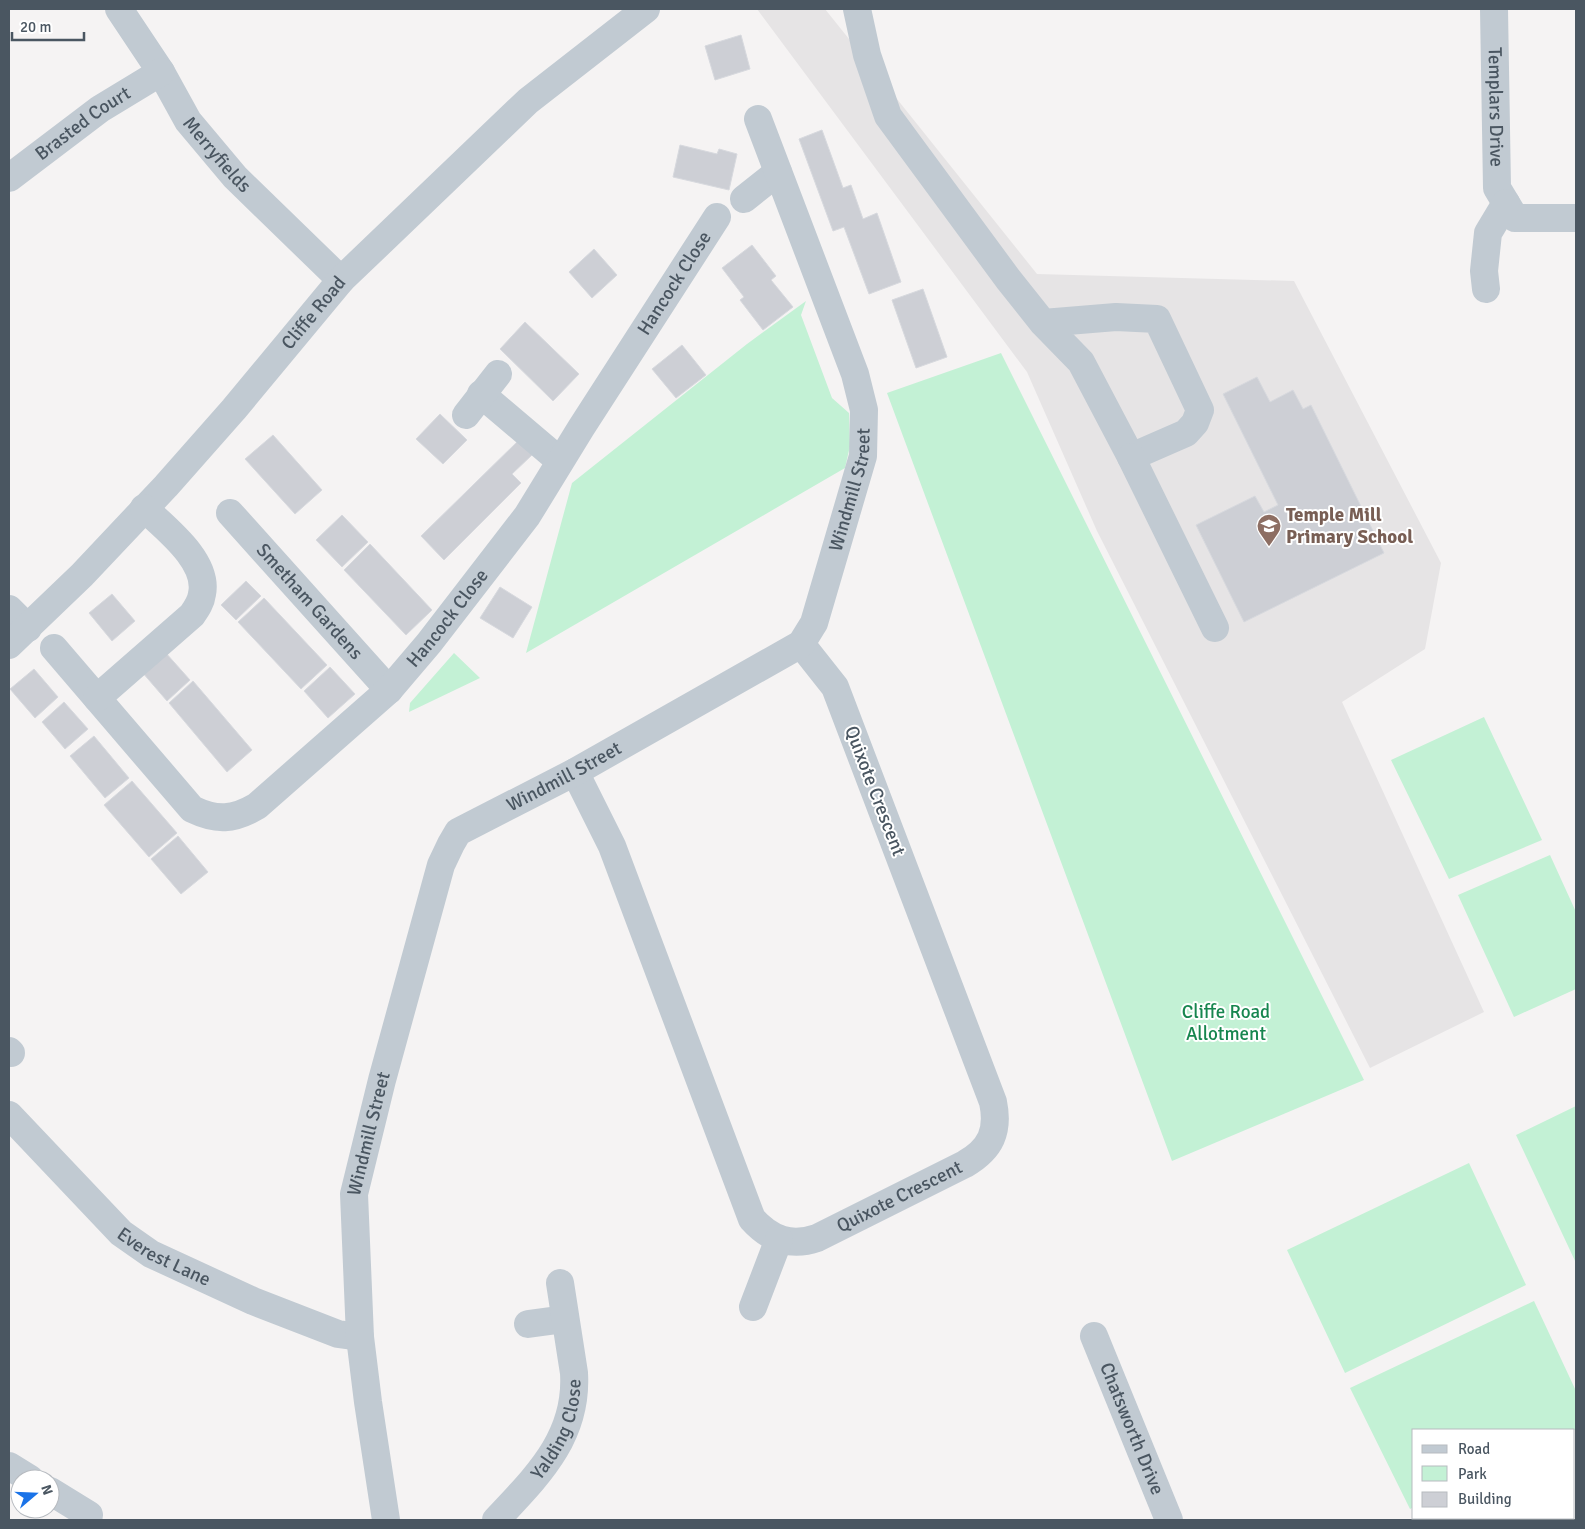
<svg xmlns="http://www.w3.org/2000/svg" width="1585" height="1529" viewBox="0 0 1585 1529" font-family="Signika,sans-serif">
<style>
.education{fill:#e6e4e5}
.green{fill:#c3f1d5}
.building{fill:#cdcfd5;stroke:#d7d9de}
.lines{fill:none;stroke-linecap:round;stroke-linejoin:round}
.minor{stroke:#c1cad2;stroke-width:28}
.labels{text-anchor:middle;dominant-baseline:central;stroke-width:4;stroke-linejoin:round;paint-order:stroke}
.street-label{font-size:19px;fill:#4a5661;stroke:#fff}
.education-label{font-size:19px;font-weight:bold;fill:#785e54;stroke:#fff;text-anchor:start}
.park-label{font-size:19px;fill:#17864f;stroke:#fff}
</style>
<rect width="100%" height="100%" fill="#f5f3f3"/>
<!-- education -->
<path class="education" d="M 757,9 L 825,9 L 1037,274 L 1294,281 L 1441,563 L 1425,649 L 1342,702 L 1484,1012 L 1370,1068 L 1097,531 L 1027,372 Z"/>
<!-- green -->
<path class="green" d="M 806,301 L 801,315 L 832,398 L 849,413 L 850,446 L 845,468 L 526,653 L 572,483 L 747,344 Z
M 1001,353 L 1364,1080 L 1172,1161 L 887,393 Z
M 454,653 L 480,678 L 409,712 L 410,703 Z
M 1484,717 L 1542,840 L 1449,879 L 1391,760 Z
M 1550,855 L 1576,912 L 1576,989 L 1514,1017 L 1458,895 Z
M 1576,1106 L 1576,1263 L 1516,1135 Z
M 1469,1163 L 1526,1285 L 1345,1373 L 1287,1250 Z
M 1534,1301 L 1576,1391 L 1576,1430 L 1414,1430 L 1414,1507 L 1410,1509 L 1350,1388 Z"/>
<!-- building -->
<path class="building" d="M 741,35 L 750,69 L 715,80 L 705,46 Z
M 822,130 L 843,188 L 851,185 L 863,219 L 877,213 L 901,282 L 869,294 L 844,227 L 833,231 L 799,139 Z
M 680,145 L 717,154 L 719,149 L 737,154 L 729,190 L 673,177 Z
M 752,245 L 776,276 L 771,280 L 793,307 L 763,330 L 740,300 L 744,297 L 722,268 Z
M 594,249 L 617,275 L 592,298 L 569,272 Z
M 923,289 L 947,357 L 916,368 L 892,300 Z
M 525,322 L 579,374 L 553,401 L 500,349 Z
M 682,345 L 706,375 L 676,398 L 652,369 Z
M 1257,377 L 1270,402 L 1293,390 L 1303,409 L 1311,405 L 1384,553 L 1244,622 L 1196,525 L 1255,496 L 1264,512 L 1278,505 L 1223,394 Z
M 440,414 L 467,440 L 443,464 L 416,439 Z
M 273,435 L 322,490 L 295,514 L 245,459 Z
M 518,441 L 532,455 L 512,474 L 521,483 L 444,560 L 421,536 Z
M 342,515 L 368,542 L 342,567 L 316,540 Z
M 370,544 L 432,610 L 406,635 L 344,570 Z
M 246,581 L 261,596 L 236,620 L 221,605 Z
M 500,587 L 532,607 L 513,638 L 480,618 Z
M 112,594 L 135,621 L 112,641 L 89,613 Z
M 264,598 L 327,665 L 301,689 L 238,622 Z
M 165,652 L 190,680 L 167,701 L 142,672 Z
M 330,667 L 355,694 L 328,718 L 304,691 Z
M 34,669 L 58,697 L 35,718 L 10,689 Z
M 193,681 L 252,750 L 227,772 L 169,703 Z
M 64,702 L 88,729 L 65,749 L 42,722 Z
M 94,736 L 129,778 L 105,798 L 70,756 Z
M 132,781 L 177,833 L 149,857 L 104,805 Z
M 178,836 L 208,872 L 181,894 L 151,859 Z"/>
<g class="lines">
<!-- minor -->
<g class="minor">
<path id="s1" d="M 119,9 L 161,72 L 188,121 L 235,177 L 341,280"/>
<path d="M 857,9 L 867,55 L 888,116 L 1008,279 L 1043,323 L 1081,362 L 1131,457 L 1186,433 L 1195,423 L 1200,410 L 1157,319 L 1116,317 L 1043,323"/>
<path id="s2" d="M 1494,9 L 1497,188 L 1515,218 L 1576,218"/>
<path id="s3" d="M 9,178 L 100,109 L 161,72"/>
<path d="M 744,199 L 778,172"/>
<path d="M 1486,289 L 1484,271 L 1488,233 L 1506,203"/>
<path d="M 481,394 L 560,461"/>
<path d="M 466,415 L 498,374"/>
<path d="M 1131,457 L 1215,628"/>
<path id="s4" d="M 230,513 L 389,690"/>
<path d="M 9,609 L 28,628"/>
<path id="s5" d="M 9,645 L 82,575 L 166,486 L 234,409 L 341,280 L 528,101 L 646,9"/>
<path id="s6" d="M 54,648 L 192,809 C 217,821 233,820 257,806 L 389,690 L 429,643 L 527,516 L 581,428 L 717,217"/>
<path d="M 97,698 L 192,615 C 197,608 201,602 202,594 C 209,561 165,528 144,508"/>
<path id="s7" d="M 575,772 L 612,846 L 752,1219 C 771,1240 791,1247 817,1238 L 965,1164 C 991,1149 999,1131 993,1102 L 835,687 L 801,644"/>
<path d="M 9,1051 L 11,1053"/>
<path id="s8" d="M 9,1115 L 121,1233 L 151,1254 L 253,1301 L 338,1334 L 360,1337"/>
<path d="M 753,1307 L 779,1239"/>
<path d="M 528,1324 L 565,1319"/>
<path id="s9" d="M 1094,1336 L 1169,1520"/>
<path d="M 9,1466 L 30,1479"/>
<path d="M 50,1491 L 89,1515"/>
<path id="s10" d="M 386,1520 L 368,1402 L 360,1337 L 354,1194 L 382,1080 L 441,865 L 451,844 L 458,832 L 575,772 L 801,644 L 814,623 L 863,456 L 864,410 L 855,374 L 758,119"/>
<path id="s11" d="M 496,1520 C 536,1477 578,1438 574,1373 L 560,1283"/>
</g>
</g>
<!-- icons -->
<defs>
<symbol id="school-pin" viewBox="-11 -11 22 30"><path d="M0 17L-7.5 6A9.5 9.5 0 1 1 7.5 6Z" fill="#8d6e63" stroke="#fff"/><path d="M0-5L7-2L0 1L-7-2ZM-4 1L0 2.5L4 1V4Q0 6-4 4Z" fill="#fff"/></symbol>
</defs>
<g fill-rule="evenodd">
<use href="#school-pin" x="1255" y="512" width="28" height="38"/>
</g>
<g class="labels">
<!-- street labels -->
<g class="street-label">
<text stroke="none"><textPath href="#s2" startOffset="98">Templars Drive</textPath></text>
<text stroke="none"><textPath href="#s3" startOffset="92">Brasted Court</textPath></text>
<text stroke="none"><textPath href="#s1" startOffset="176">Merryfields</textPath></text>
<text stroke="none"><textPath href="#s6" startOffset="954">Hancock Close</textPath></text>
<text stroke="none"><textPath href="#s5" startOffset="451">Cliffe Road</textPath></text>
<text stroke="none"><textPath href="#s10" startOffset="1260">Windmill Street</textPath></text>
<text stroke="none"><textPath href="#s4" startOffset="119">Smetham Gardens</textPath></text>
<text stroke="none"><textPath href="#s6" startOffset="549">Hancock Close</textPath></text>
<text stroke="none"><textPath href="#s10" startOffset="825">Windmill Street</textPath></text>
<text transform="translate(875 791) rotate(69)">Quixote Crescent</text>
<text stroke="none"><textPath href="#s10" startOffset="390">Windmill Street</textPath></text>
<text stroke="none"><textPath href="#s7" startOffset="646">Quixote Crescent</textPath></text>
<text stroke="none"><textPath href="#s8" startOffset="212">Everest Lane</textPath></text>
<text stroke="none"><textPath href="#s11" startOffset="112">Yalding Close</textPath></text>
<text stroke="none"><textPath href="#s9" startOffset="100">Chatsworth Drive</textPath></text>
</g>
<!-- education labels -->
<g class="education-label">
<text x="1286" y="515">Temple Mill<tspan x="1286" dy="22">Primary School</tspan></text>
</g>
<!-- park labels -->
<g class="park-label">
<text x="1226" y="1012">Cliffe Road<tspan x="1226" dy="22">Allotment</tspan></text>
</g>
</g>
<!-- border -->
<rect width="1585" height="1529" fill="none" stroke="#4a5661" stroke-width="20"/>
<!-- legend -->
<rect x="1412" y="1429" width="162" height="90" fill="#ffffff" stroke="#b7bbc0"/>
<rect x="1422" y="1445" width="25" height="8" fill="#c1cad2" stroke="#b7bbc0"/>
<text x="1458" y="1454" font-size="15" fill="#4a5661">Road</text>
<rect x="1422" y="1466" width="25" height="15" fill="#c3f1d5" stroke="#b7bbc0"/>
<text x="1458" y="1479" font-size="15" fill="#4a5661">Park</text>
<rect x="1422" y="1492" width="25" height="15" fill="#cdcfd5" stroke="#b7bbc0"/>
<text x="1458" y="1504" font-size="15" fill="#4a5661">Building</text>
<!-- north arrow -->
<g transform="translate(35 1494) rotate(71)"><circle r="24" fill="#ffffff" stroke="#b7bbc0"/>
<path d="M0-4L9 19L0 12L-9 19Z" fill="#1a73e8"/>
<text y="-8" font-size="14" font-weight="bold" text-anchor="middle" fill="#4a5661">N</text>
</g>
<!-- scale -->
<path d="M12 32v8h72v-8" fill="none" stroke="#4a5661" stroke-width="2.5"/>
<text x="20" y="32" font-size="15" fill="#4a5661" stroke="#ffffff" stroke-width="4" paint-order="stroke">20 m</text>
</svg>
